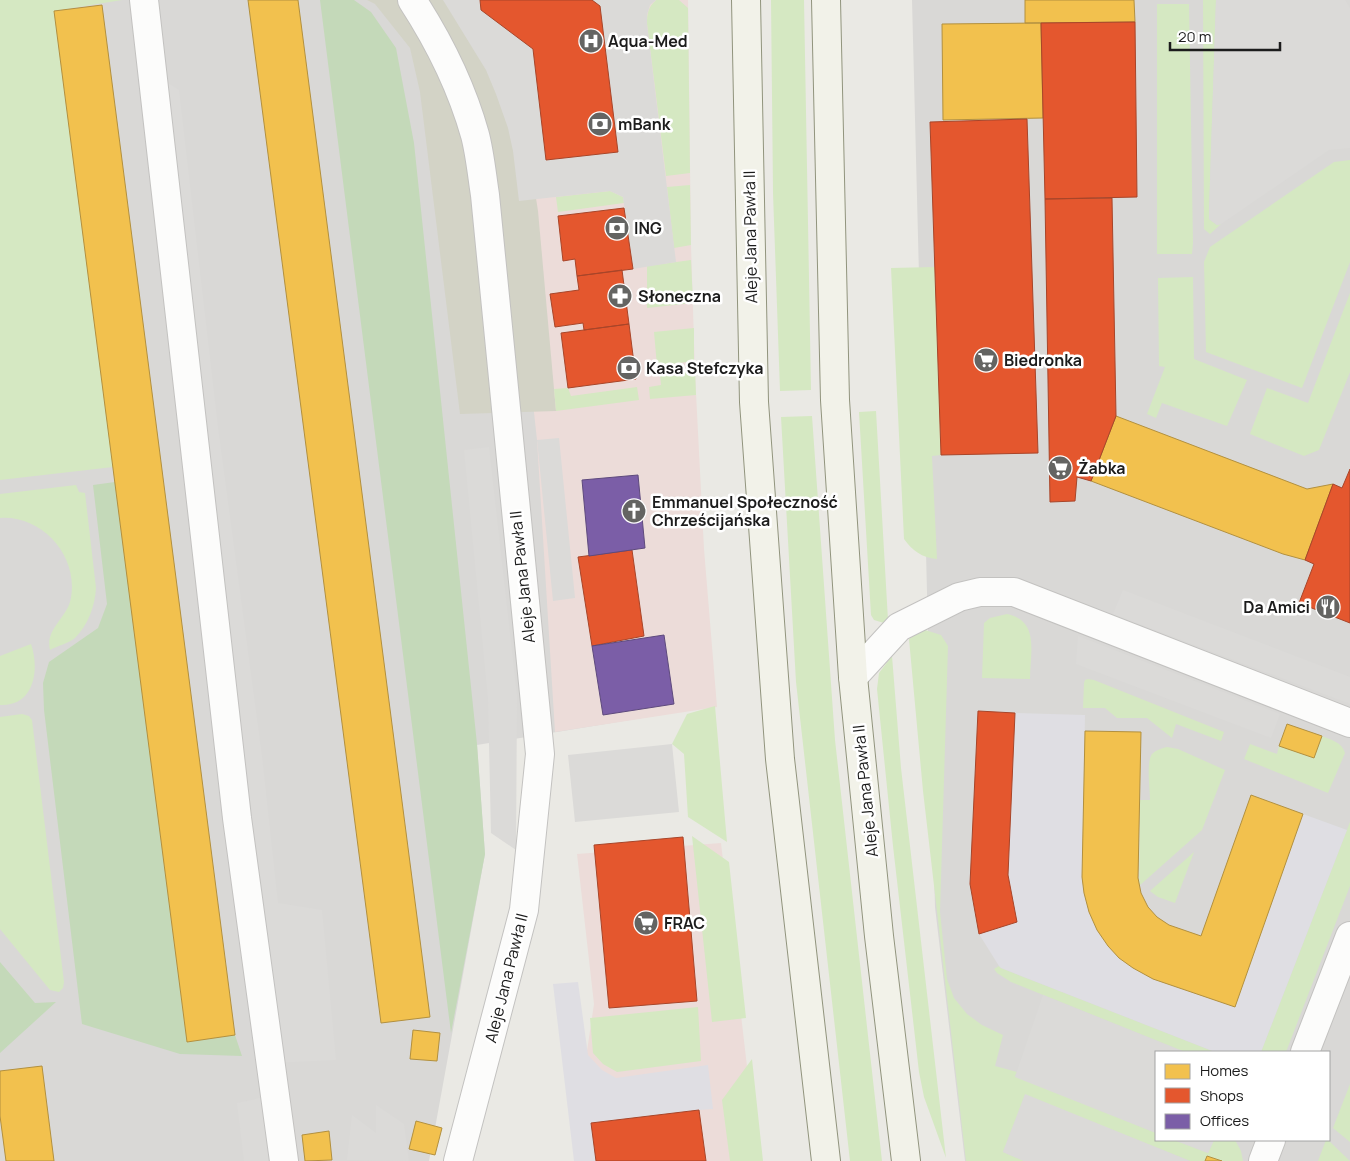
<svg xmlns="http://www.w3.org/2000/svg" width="1350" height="1161" viewBox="0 0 1350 1161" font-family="Manrope,sans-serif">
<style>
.residential{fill:#d9d8d6;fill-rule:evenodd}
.commercial{fill:#ecdcd9}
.construction{fill:#d3d3c6}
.grass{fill:#d5e8c2}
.forest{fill:#c4d9b9}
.parking{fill:#dbdad8}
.plaza{fill:#dfdee3}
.homes{fill:#f2c14e;stroke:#b2903f}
.shops{fill:#e4572e;stroke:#a84529}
.offices{fill:#7b5ea7;stroke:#5e4a7d}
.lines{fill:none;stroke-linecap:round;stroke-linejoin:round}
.minor-casing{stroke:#c3c2c0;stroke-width:30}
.secondary-casing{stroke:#91947d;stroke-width:30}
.minor{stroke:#fcfcfb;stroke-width:28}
.secondary{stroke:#f2f2e9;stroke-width:28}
.labels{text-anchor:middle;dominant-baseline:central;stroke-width:5;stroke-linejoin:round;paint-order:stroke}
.poi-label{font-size:16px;font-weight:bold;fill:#1c1c1c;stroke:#fff;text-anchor:start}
.street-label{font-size:16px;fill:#1c1c1c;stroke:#fff}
</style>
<rect width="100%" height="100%" fill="#eae9e4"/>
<!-- residential -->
<path class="residential" d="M 0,0 L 673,0 L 681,268 L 715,706 L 477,745 L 485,854 L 429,1161 L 0,1161 Z
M 912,0 L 1350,0 L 1350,1161 L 965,1161 L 935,907 ZM 1156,1052 L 1329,1052 L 1329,1140 L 1156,1140 Z"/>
<!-- commercial -->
<path class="commercial" d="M 430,0 L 688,0 L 691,245 L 695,374 L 704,549 L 717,707 L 555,732 L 537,440 L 506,154 Z
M 721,843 L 758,1161 L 583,1161 L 577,1118 L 594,1004 L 577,854 Z"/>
<!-- construction -->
<path class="construction" d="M 367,0 L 456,0 L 525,128 L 538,211 L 556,411 L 460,414 L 420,92 L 410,48 L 375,4 Z"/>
<!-- grass -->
<path class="grass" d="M 0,0 L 122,0 L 54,11 L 113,467 L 0,480 Z
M 656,0 L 679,0 L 688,8 L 690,173 L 666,176 L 647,24 C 647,14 648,7 656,0 Z
M 771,0 L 804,0 L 811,390 L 780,391 L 773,193 Z
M 1203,0 L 1216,0 L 1209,212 L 1209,219 L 1217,225 L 1221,224 L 1210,234 L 1204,229 Z
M 1157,4 L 1189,4 L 1193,243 L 1192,254 L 1157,254 Z
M 1350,160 L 1350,262 L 1302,388 L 1206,352 L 1204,262 L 1210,247 L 1334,162 Z
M 690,185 L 691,245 L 674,248 L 667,187 Z
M 610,191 L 623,197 L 624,203 L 558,212 L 556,197 Z
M 691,260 L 693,303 L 647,308 L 647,266 Z
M 935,267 L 941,455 L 932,456 L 937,559 C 922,558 912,550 904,539 L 891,268 Z
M 1193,277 L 1194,359 L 1247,380 L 1227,426 L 1162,403 L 1156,418 L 1147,414 L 1165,367 L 1159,366 L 1158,278 Z
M 1350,293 L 1350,372 L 1319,450 L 1304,456 L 1250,434 L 1267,388 L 1308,403 Z
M 694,328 L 694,361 L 657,366 L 654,332 Z
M 695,369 L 696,395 L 650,399 L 649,387 L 661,385 L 660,374 Z
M 637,387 L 639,400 L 556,411 L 554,389 L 568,388 L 571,396 Z
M 876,411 L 888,620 L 884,623 L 874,620 L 871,615 L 859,412 Z
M 812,416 L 835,740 L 882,1161 L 850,1161 L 796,682 L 781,417 Z
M 76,485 L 79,492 L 85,493 L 96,588 C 95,606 88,625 75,638 C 69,643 57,646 50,650 C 45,630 65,619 70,602 C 81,559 44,515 0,518 L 0,494 Z
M 1007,614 C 1040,621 1030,653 1030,679 L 982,678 L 984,623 L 990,618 Z
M 922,629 L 941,635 L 948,646 L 940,912 L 947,979 L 954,998 L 967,1014 L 982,1025 L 1003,1035 L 995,1066 L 1017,1072 L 1015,1076 L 1156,1133 L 1156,1140 L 1174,1140 L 1208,1153 L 1214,1140 L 1235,1140 L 1241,1151 L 1243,1161 L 1222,1161 L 1207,1156 L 1205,1161 L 1190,1161 L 1025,1095 L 1003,1152 L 1024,1161 L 966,1161 L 923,791 L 909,639 Z
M 31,644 C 40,670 34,707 0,705 L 0,656 Z
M 892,656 L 901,768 L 946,1158 L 924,1097 L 919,1072 L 893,846 L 877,689 L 879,673 Z
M 1088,679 L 1094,680 L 1224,732 L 1221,741 L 1176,724 L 1172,738 L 1147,718 L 1117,718 L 1105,708 L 1083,708 L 1084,683 L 1085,680 Z
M 715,706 L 727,842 L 688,817 L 684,754 L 672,744 L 687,714 Z
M 22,714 L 29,716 L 32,720 L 64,982 L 63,988 L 59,992 L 50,990 L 0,929 L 0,717 Z
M 1322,736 C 1331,740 1342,742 1345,753 L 1328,793 L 1244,759 L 1250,744 L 1277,754 L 1279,746 L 1314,758 Z
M 1167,747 L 1178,749 L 1225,770 L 1202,830 L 1139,886 L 1140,800 L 1150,800 C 1150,789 1146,762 1152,754 C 1156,750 1162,748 1167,747 Z
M 1350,822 L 1350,886 L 1286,1052 L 1261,1052 Z
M 692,836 L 729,862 L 746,1018 L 712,1022 Z
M 1194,852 L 1175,903 L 1158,897 L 1150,891 Z
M 999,966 L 1001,968 L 1215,1052 L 1185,1052 L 1011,982 L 997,973 L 994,969 Z
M 698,1007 L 701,1061 L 617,1072 L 603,1064 L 593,1053 L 590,1018 Z
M 752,1059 L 763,1161 L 730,1161 L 722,1100 Z
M 1350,1084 L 1350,1142 L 1333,1128 Z
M 1326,1140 L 1328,1140 L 1350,1161 L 1318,1161 Z"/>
<!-- forest -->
<path class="forest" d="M 320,0 L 354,0 L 371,12 L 396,48 L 414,143 L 477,744 L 485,854 L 451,1033 Z
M 115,482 L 187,1042 L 235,1035 L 242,1056 L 180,1054 L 82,1024 L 44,710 L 43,683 L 49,662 L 98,628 L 107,604 L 93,485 Z
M 0,962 L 35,1003 L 56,1002 L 0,1053 Z"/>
<!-- parking -->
<path class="parking" d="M 443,0 L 656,0 L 650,5 L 647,15 L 647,24 L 676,262 L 633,269 L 623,197 L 610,191 L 519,201 L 513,151 L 508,128 L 496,94 L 486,70 Z
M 1216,0 L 1345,0 L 1350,8 L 1350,148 L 1329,150 L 1221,224 L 1217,225 L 1209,219 L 1209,212 Z
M 152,73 L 179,90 L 218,427 L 262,756 L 278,903 L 322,910 L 336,1060 L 270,1063 Z
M 559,438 L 575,598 L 553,601 L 537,440 Z
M 489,447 L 517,696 L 516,850 L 491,833 L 488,699 L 464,450 Z
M 1123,590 L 1350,677 L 1350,704 L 1113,614 Z
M 1078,636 L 1280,714 L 1271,738 L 1076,664 Z
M 672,744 L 679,812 L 575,822 L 568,755 Z
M 1043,995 L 1185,1052 L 1156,1052 L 1156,1133 L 1015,1077 Z
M 1025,1094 L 1190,1161 L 1024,1161 L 1003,1152 Z
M 265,1097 L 271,1161 L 244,1161 L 237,1103 Z
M 376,1105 L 404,1124 L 409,1161 L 347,1160 L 352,1115 L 376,1133 Z
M 1174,1140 L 1214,1140 L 1208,1153 Z"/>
<!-- plaza -->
<path class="plaza" d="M 1015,713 L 1085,715 L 1082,877 L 1084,893 L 1089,912 L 1108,946 L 1119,958 L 1133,968 L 1153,979 L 1235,1007 L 1303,814 L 1347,830 L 1261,1052 L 1215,1052 L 1001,968 L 999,966 L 979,934 L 1017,921 L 1008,875 Z
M 578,982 L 588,1055 L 602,1070 L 616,1078 L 708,1065 L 713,1109 L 699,1110 L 592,1123 L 596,1161 L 574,1161 L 553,984 Z"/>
<!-- homes -->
<path class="homes" d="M 248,0 L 298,0 L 430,1017 L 381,1023 Z
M 1025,0 L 1134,0 L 1135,22 L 1025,23 Z
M 102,5 L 235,1035 L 187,1042 L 54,11 Z
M 1041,23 L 1043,118 L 943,120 L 942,24 Z
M 1116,416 L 1307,489 L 1333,484 L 1305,560 L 1283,554 L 1091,481 Z
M 1287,724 L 1322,736 L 1314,758 L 1279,746 Z
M 1085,731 L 1141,732 L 1138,878 L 1141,893 L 1148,907 L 1157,917 L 1169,925 L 1201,936 L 1251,795 L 1303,814 L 1235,1007 L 1153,979 L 1133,968 L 1119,958 L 1108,946 L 1097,930 L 1089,912 L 1084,893 L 1082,877 Z
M 413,1030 L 440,1033 L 437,1061 L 410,1059 Z
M 42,1066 L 54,1161 L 6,1161 L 0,1116 L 0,1071 Z
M 416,1121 L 442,1128 L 435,1155 L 409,1149 Z
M 329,1131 L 332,1160 L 305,1161 L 302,1135 Z
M 1207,1156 L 1222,1161 L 1205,1161 Z"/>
<!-- shops -->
<path class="shops" d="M 480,0 L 592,0 L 600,6 L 618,152 L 546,160 L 533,49 L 481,10 Z
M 1135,22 L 1137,197 L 1045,199 L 1041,23 Z
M 1027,119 L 1038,453 L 941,455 L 930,122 Z
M 1112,198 L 1116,416 L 1091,481 L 1077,477 L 1075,501 L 1050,502 L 1045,199 Z
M 624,208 L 633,269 L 577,276 L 575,259 L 563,261 L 558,216 Z
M 622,270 L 629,324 L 584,330 L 583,323 L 555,327 L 550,294 L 579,290 L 577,276 Z
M 629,324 L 636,379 L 568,388 L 561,333 Z
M 1350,469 L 1350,623 L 1299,603 L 1314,564 L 1305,560 L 1333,484 L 1342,488 Z
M 632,550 L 644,636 L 592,646 L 578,557 Z
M 978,711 L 1015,713 L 1008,875 L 1017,922 L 979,934 L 970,884 Z
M 683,837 L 697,1001 L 609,1008 L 594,845 Z
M 699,1110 L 706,1161 L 596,1161 L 591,1123 Z"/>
<!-- offices -->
<path class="offices" d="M 638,475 L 645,548 L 589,556 L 582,480 Z
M 664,635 L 674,704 L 603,715 L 592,646 Z"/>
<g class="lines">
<defs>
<path id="minor" d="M 144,0 L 237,818 L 284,1161
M 412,0 C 440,43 461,85 475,135 C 480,154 482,176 485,195 L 540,754 L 524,910 L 458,1161
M 853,677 L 899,627 L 959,597 L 980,592 L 1014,592 L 1350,723
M 1305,1052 L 1350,936
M 1263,1161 L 1271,1140"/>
<path id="secondary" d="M 746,0 L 754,402 L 780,759 L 826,1161
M 826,0 L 835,400 L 853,677 L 879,936 L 906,1161"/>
</defs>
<!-- minor casing -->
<use href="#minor" class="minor-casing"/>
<!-- secondary casing -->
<use href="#secondary" class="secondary-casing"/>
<!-- minor -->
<use href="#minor" class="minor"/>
<!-- secondary -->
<use href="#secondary" class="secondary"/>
</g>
<!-- icons -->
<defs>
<symbol id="hospital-disc" viewBox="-11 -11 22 22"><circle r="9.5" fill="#646462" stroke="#fff"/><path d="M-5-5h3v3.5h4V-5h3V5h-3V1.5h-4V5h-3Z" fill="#fff"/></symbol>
<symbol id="bank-disc" viewBox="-11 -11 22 22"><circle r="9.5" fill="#646462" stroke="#fff"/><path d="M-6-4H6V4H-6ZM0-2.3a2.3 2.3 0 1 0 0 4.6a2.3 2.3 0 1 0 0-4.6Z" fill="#fff"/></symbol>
<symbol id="pharmacy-disc" viewBox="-11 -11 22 22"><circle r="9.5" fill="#646462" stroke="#fff"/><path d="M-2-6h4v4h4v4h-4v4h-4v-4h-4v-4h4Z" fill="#fff"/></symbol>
<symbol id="supermarket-disc" viewBox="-11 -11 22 22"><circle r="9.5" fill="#646462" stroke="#fff"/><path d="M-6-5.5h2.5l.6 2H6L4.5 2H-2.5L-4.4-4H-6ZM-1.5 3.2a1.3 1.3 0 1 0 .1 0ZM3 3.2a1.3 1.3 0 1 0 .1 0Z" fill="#fff"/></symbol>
<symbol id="church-disc" viewBox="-11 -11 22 22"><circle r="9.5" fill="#646462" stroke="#fff"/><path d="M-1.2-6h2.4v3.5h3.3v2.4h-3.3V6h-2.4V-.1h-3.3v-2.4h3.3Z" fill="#fff"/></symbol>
<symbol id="restaurant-disc" viewBox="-11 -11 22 22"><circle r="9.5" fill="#646462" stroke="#fff"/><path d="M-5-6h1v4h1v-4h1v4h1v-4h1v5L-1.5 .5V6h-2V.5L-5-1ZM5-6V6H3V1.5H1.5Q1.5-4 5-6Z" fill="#fff"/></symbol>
</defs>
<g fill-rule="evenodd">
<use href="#hospital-disc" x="577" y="27" width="28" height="28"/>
<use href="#bank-disc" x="586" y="110" width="28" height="28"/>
<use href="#bank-disc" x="603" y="214" width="28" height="28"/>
<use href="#pharmacy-disc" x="606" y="282" width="28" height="28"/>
<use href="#supermarket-disc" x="972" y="346" width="28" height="28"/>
<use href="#bank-disc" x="615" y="354" width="28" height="28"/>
<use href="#supermarket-disc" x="1046" y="454" width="28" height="28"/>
<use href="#church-disc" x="620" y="497" width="28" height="28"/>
<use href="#restaurant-disc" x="1314" y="593" width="28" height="28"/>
<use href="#supermarket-disc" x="632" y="909" width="28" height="28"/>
</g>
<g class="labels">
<!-- poi labels -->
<g class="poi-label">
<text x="608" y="41">Aqua-Med</text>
<text x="618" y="124">mBank</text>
<text x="634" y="228">ING</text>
<text x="638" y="296">Słoneczna</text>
<text x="1004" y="360">Biedronka</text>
<text x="646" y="368">Kasa Stefczyka</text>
<text x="1078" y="468">Żabka</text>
<text x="652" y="502">Emmanuel Społeczność<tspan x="652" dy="18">Chrześcijańska</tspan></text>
<text x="1310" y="607" text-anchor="end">Da Amici</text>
<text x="664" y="923">FRAC</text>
</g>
<!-- street labels -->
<g class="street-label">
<text transform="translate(750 237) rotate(-91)">Aleje Jana Pawła II</text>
<text transform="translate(522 577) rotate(-96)">Aleje Jana Pawła II</text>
<text transform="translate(865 791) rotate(-96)">Aleje Jana Pawła II</text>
<text transform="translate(506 978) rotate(-76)">Aleje Jana Pawła II</text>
</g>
</g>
<!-- legend -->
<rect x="1155" y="1051" width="175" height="90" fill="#ffffff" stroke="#a4a4a4"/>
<rect x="1165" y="1064" width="25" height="15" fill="#f2c14e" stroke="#a4a4a4"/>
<text x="1200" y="1076" font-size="15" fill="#1c1c1c">Homes</text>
<rect x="1165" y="1088" width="25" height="15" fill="#e4572e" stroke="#a4a4a4"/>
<text x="1200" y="1101" font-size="15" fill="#1c1c1c">Shops</text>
<rect x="1165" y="1114" width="25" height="15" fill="#7b5ea7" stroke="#a4a4a4"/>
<text x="1200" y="1126" font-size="15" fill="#1c1c1c">Offices</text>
<!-- scale -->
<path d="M1170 42v8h110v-8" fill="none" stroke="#1c1c1c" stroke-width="2.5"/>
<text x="1178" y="42" font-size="15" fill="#1c1c1c" stroke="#ffffff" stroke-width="4" paint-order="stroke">20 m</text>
</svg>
